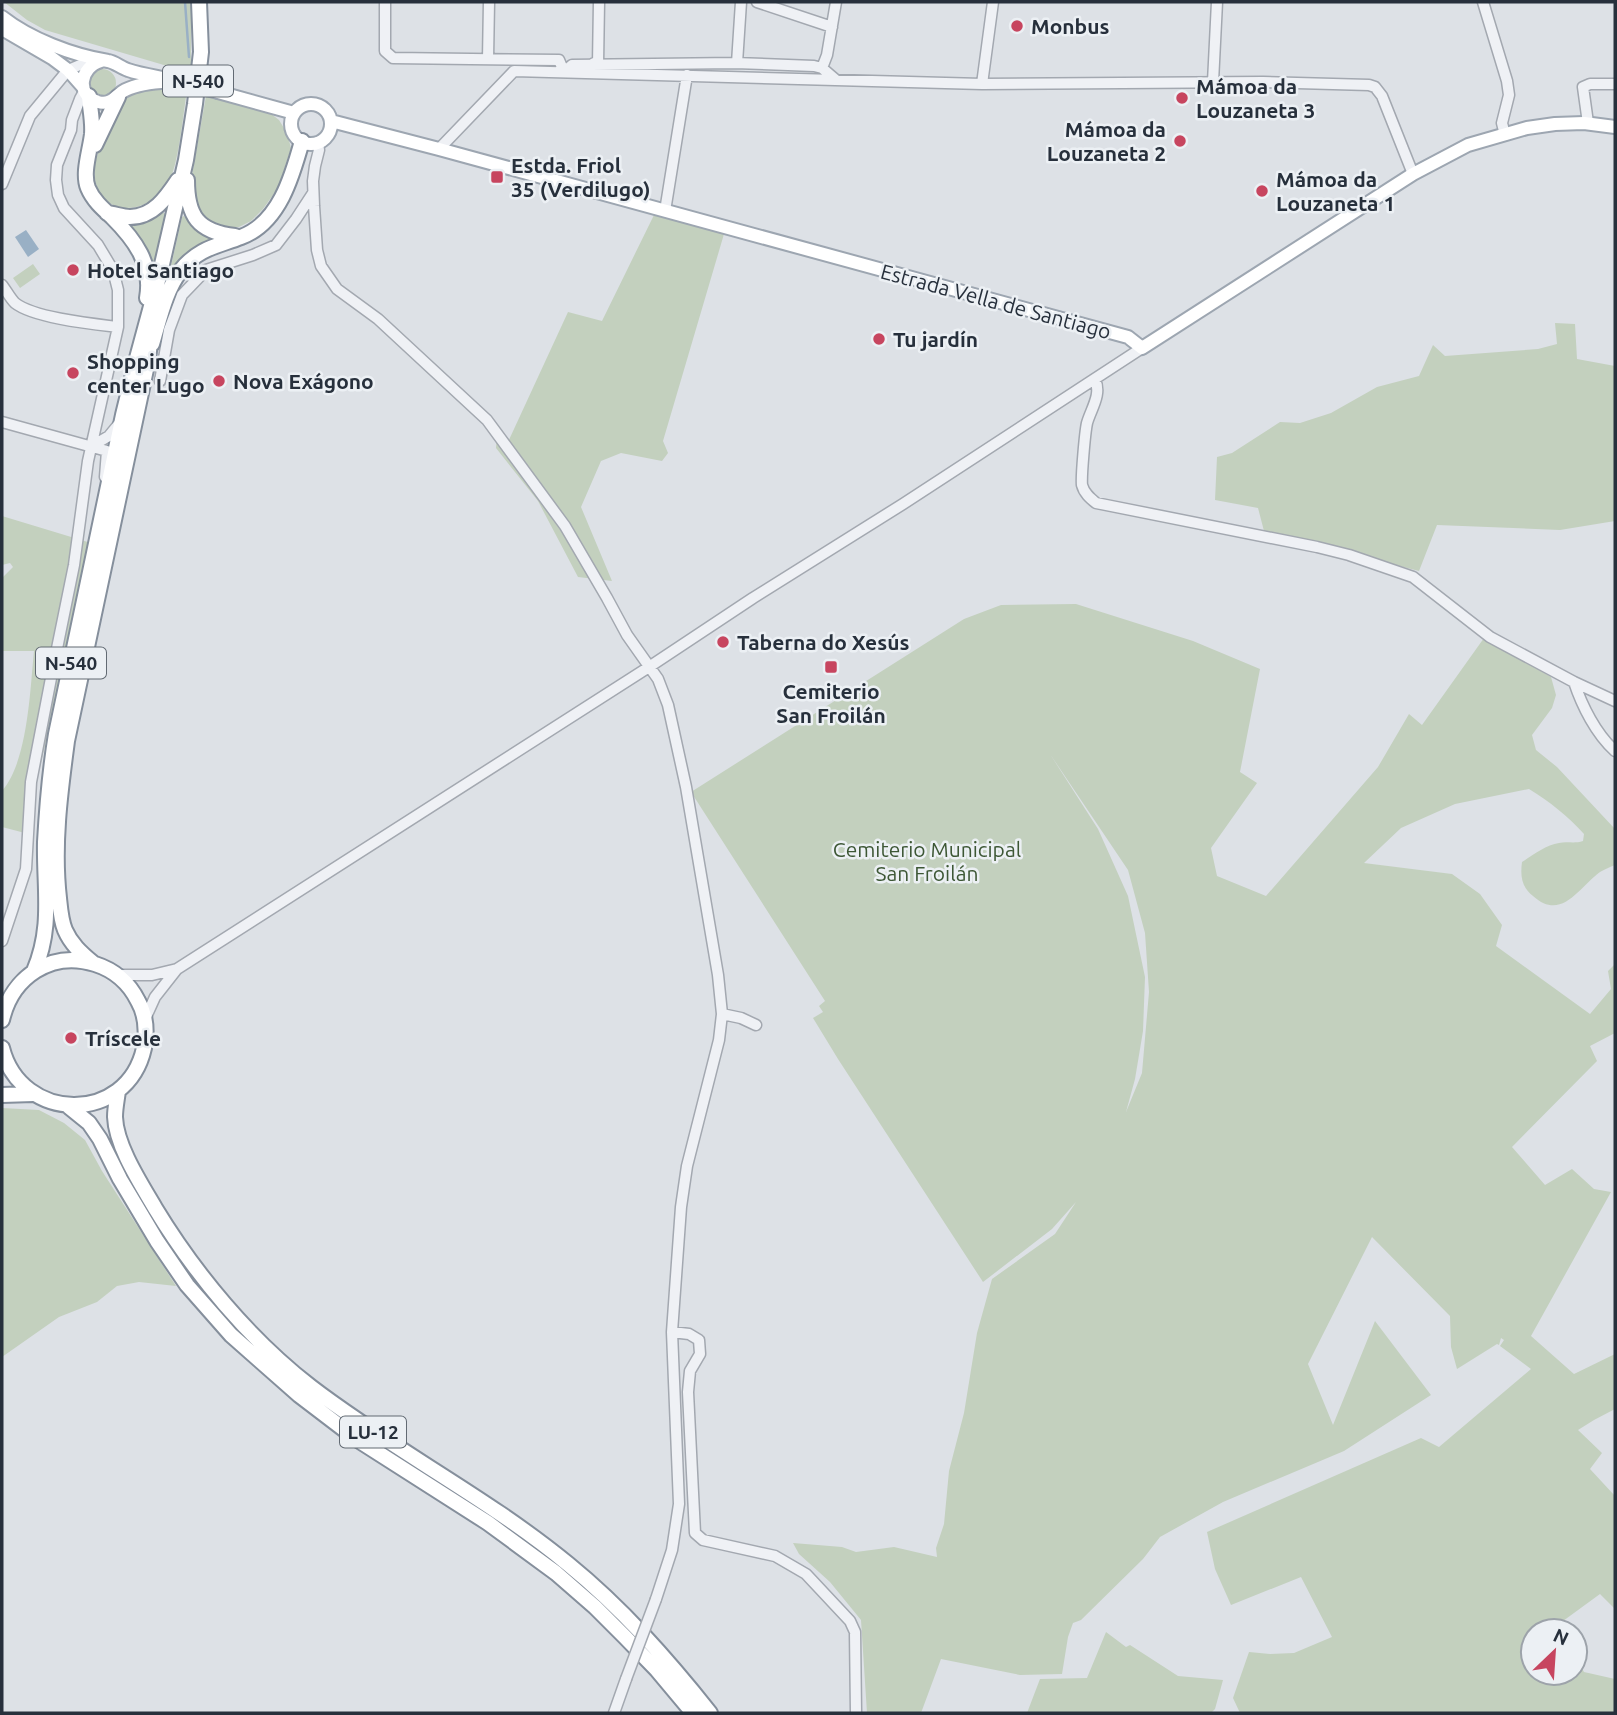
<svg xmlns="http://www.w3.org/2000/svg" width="1617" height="1715" viewBox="0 0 1617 1715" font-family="Ubuntu,sans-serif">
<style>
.green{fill:#c3d0be;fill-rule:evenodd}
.water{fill:#99b0c5}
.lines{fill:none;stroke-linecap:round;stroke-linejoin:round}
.stream{stroke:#99b0c5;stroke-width:2.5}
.minor-casing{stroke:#a3a8b0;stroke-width:13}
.major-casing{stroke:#9da6b1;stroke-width:16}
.highway-casing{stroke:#858f9c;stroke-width:18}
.minor{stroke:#eff1f5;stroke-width:10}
.major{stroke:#fff;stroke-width:12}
.highway{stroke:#fff;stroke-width:14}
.minor-bridge-casing{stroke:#a3a8b0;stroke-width:13;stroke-linecap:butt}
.major-bridge-casing{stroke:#9da6b1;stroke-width:16;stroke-linecap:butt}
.minor-bridge{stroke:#eff1f5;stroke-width:10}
.major-bridge{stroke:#fff;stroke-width:12}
.poi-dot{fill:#c7455f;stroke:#ecf0f4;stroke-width:2.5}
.labels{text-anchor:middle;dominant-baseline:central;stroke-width:5;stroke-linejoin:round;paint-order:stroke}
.shield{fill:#ecf0f4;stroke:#626a73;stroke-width:2}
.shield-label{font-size:19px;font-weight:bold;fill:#27303c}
.poi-label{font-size:21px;font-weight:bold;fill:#27303c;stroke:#ecf0f4;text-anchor:start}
.street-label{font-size:21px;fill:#27303c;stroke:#ecf0f4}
.park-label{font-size:21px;fill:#3d5735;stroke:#ecf0f4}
</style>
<rect width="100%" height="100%" fill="#dde1e6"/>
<!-- green -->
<path class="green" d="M 4,2 L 191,2 L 191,73 L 45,30 L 27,20 Z
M88 83a14 14 0 1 1 28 0a14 14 0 1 1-28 0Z
M 164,85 L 187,90 C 183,115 179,164 168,184 C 154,209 112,220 98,189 C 87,166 104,139 115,119 C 118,111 121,102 128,96 C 137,89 153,88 164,85 Z
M 206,96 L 270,113 L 279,120 L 287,133 L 291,148 L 278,188 L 263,209 L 251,221 L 239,227 L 223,227 L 211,224 L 197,212 L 191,194 L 192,175 Z
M 161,212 L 166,214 L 156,261 L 151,263 L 128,224 L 130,221 Z
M 654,215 L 724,234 L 663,441 L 668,453 L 662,461 L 621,453 L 601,461 L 581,507 L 612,581 L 578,577 L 538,501 L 496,448 L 497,435 L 508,442 L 568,312 L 602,321 Z
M 184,216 L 193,226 L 210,238 L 212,241 C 185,250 187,259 169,275 L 182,217 Z
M 33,264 L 40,274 L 20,288 L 13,278 Z
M 1555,323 L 1575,324 L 1577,359 L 1615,366 L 1615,521 L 1560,530 L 1437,525 L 1419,571 L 1264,531 L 1258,508 L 1215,500 L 1217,457 L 1232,453 L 1280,422 L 1300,423 L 1331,413 L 1377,387 L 1419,376 L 1433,345 L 1445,356 L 1538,349 L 1557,344 Z
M 2,516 L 91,543 L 25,833 L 2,827 L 2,791 C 28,761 30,690 34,651 L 2,651 L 2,578 L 13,567 L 10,563 L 2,565 Z
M 1076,604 L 1193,641 L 1260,669 L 1240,772 L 1257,783 L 1211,848 L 1217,876 L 1266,896 L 1378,767 L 1409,714 L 1422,725 L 1484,638 L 1551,677 L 1556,695 L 1552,708 L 1532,735 L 1536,750 L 1557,767 L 1615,829 L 1615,865 C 1610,867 1605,869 1600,872 C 1579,887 1562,922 1533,896 C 1522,887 1520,877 1522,862 C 1533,855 1546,845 1559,843 C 1567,841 1574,844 1583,841 L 1584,834 C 1569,817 1549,801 1529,789 L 1455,804 L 1401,828 L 1364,863 L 1452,874 L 1480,894 L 1502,925 L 1496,946 L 1590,1014 L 1611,989 L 1608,971 L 1615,964 L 1615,1033 L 1590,1046 L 1597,1061 L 1512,1147 L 1545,1185 L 1572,1169 L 1594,1189 L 1611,1192 L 1531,1336 L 1574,1374 L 1615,1354 L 1615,1409 L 1594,1420 L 1578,1430 L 1602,1453 L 1590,1469 L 1615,1496 L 1615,1609 L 1600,1594 L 1563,1621 L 1565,1631 L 1533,1631 L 1533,1673 L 1575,1673 L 1575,1656 L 1584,1672 L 1615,1679 L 1615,1713 L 1240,1713 L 1233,1698 L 1249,1652 L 1270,1654 L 1294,1653 L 1332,1637 L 1301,1577 L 1231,1605 L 1215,1569 L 1207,1532 L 1421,1438 L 1439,1447 L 1531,1369 L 1500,1346 L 1504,1340 L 1501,1338 L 1499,1345 L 1497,1344 L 1457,1369 L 1451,1347 L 1450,1316 L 1372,1237 L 1308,1364 L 1333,1425 L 1375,1321 L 1431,1395 L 1344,1451 L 1223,1502 L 1160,1537 L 1143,1559 L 1081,1620 L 1073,1623 L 1068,1637 L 1062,1674 L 1020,1675 L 941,1659 L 921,1713 L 867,1713 L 861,1620 L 830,1582 L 799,1554 L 793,1543 L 842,1547 L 856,1552 L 894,1547 L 937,1557 L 936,1548 L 944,1524 L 949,1471 L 964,1413 L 977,1333 L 992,1279 L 1055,1234 L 1076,1202 L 1052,1229 L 983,1282 L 838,1059 L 813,1018 L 823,1012 L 819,1006 L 825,1001 L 691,792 L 964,619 L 1001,605 ZM 1050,754 L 1128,870 L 1145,933 L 1149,992 L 1142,1073 L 1126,1112 L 1135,1079 L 1143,1031 L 1145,977 L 1128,896 L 1098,829 Z
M 2,1108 L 39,1110 L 64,1123 L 85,1140 L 102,1171 L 176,1286 L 139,1282 L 117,1286 L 97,1302 L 59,1317 L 2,1357 Z
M 1106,1632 L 1126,1647 L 1130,1645 L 1178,1676 L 1223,1680 L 1215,1709 L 1211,1713 L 1027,1713 L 1040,1679 L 1087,1678 Z"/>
<!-- water -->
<path class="water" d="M 26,230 L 39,249 L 28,257 L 15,237 Z"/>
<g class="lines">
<!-- stream -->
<path class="stream" d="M 185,2 L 189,57"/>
<defs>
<path id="minor" d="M 385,2 L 385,51 L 393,58 L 559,60 L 564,72
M 757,2 L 832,27
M 1483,2 L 1507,81 L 1509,95 L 1502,123 L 1505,135
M 488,59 L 489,2
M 594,63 L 598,64 L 599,2
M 737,63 L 741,2
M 822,68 L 827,55 L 836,2
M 564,72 L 572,65 L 735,63 L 814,66 L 822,68 L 836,80
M 1213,82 L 1217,2
M 982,84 L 993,2
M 1588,123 L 1583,87 L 1590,84 L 1615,84
M 318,142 L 319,150 L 315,166 L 313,181 L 314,206 L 317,250 L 321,266 L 337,289 L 378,319 L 487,420 L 565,526 L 607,598 L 627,635 L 658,679 L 668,705 L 686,787 L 718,975 L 722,1014 L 719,1040 L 687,1166 L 681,1207 L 672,1332 L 679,1504 L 672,1550 L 656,1599
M 439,149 L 514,71 L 982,84 L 1263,82 L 1369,85 L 1375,87 L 1382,96 L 1413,174
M 2,184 L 30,116 L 68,70 L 87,62 L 95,63
M 665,211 L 687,75
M 2,285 C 6,290 10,298 15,303 C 34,318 93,324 118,327
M 1095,380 C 1102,394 1091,409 1087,423 C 1085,432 1081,477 1082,485 C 1084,493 1090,498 1096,503 L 1317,547 L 1349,555 L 1413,577 L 1490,637 L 1574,682 L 1615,701
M 160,381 L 169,330 L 182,295 L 206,270 L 253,255 L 276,245 L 296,219 L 313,193
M 2,422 L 107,451 L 105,477
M 92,446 L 109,436 L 118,425
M 1574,682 C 1582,706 1596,734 1615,751
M 2,941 L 26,869 L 31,782 L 52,673 L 74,565 L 88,461 L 118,327 L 118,290 L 113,270 L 98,245 L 64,208 L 58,195 L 56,180 L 57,165 L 71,130 L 72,120 L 80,99 L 85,90
M 117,975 L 152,975 L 177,969 L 649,667 L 753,598 L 903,504 L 1142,348
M 722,1014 L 741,1018 L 756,1025
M 145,1019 L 155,997 L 177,969
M 672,1332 L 689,1334 L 699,1340 L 700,1354 L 690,1371 L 688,1392 L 695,1533 L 703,1540 L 775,1556 L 806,1574 L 850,1621 L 855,1632 L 856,1713
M 614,1713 L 626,1679"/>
<path id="major" d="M 2,17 C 30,39 72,55 108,61 C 115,62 121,68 128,70 C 143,75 160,77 176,81
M 2,29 L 52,58 L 68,70 L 83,87
M 101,61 C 80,67 75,95 98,102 C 110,105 114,98 122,92 C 133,85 148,83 161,82
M 218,92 L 294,113
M291 124a20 20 0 1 1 40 0a20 20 0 1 1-40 0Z
M 331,121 L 439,149 L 1128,337 L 1142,348 L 1413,174 L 1468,145 L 1527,128 L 1555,124 L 1584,123 L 1615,127"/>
<path id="highway" d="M 89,96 C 90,109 93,121 92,134 C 90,151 82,173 88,188 C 93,200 102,208 112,217 C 135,240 153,264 147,298
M 95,145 L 118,97
M 187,180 C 187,216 198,232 235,236
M 107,213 C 115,214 123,217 130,217 C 153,217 166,198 178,180
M 152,344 C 160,318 165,291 181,270 C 198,248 218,246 241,237 C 279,223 292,177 302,141
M 93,963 C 81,953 71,944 65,930 C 61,921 60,908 59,898 C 53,846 60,793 67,741 L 148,360 L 151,333
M 34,971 C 53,927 44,889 45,842 C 47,806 50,770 56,734 L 123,415 L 137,358 L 160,273 L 186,160 L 195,104 L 201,52 L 199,2
M 2,1020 C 12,977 51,950 95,964 C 114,970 129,983 138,1001 C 146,1015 147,1032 144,1048 C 127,1125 21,1123 2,1048
M 118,1091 C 117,1099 115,1108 115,1117 C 116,1146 141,1184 155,1208 C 195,1274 250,1340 311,1387 C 393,1450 488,1498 568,1564 C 622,1608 667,1659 710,1713
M 2,1095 L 33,1094
M 68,1106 L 89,1123 L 100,1139 L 120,1179 L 157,1241 L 187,1285 L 231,1335 L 299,1395 L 358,1440 L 488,1523 L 556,1573 L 595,1607 L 625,1637 L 657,1670 L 693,1713"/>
</defs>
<!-- minor casing -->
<use href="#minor" class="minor-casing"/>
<!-- major casing -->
<use href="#major" class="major-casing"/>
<!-- highway casing -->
<use href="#highway" class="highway-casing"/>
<!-- minor -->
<use href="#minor" class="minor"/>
<!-- major -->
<use href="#major" class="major"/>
<!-- highway -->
<use href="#highway" class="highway"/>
<defs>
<path id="minor-bridge" d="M 626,1679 L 656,1599"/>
<path id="major-bridge" d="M 176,81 L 218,92"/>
</defs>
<!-- minor-bridge casing -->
<use href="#minor-bridge" class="minor-bridge-casing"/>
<!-- major-bridge casing -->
<use href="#major-bridge" class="major-bridge-casing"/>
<!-- minor-bridge -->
<use href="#minor-bridge" class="minor-bridge"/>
<!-- major-bridge -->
<use href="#major-bridge" class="major-bridge"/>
</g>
<!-- markers -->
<g class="poi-dot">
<circle cx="1017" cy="26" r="7"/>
<circle cx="1182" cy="98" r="7"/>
<circle cx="1180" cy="141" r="7"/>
<rect x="490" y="170" width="14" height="14" rx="3.5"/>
<circle cx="1262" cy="191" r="7"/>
<circle cx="73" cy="270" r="7"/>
<circle cx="879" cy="339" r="7"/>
<circle cx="73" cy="373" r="7"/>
<circle cx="219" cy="381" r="7"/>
<circle cx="723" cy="642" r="7"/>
<rect x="824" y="660" width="14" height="14" rx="3.5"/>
<circle cx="71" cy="1038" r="7"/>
</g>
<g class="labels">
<!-- shield labels -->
<g class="shield">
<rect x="163" y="65.5" width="70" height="31" rx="5"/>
<rect x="36" y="647.5" width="70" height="31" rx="5"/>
<rect x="340" y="1416.5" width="66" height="31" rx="5"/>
</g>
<g class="shield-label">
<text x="198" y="81">N-540</text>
<text x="71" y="663">N-540</text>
<text x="373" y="1432">LU-12</text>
</g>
<!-- poi labels -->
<g class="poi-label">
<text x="1031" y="26">Monbus</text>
<text x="1196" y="86">Mámoa da<tspan x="1196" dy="24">Louzaneta 3</tspan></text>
<text x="1166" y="129" text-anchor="end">Mámoa da<tspan x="1166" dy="24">Louzaneta 2</tspan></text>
<text x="511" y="165">Estda. Friol<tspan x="511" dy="24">35 (Verdilugo)</tspan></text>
<text x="1276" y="179">Mámoa da<tspan x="1276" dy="24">Louzaneta 1</tspan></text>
<text x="87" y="270">Hotel Santiago</text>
<text x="893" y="339">Tu jardín</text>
<text x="87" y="361">Shopping<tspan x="87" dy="24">center Lugo</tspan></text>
<text x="233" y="381">Nova Exágono</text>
<text x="737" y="642">Taberna do Xesús</text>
<text x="831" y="691" text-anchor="middle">Cemiterio<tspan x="831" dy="24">San Froilán</tspan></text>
<text x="85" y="1038">Tríscele</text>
</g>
<!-- street labels -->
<g class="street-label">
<text transform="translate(996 301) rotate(15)">Estrada Vella de Santiago</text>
</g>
<!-- park labels -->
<g class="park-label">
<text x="927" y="849">Cemiterio Municipal<tspan x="927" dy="24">San Froilán</tspan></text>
</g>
</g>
<!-- border -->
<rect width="1617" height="1715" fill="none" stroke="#27303c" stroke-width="7"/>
<!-- north arrow -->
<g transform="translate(1554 1652) rotate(25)"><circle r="33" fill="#ecf0f4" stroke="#9da3aa" stroke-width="2"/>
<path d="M0-5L12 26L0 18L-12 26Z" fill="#c7455f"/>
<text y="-10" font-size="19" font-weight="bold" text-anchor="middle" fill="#27303c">N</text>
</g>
</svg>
